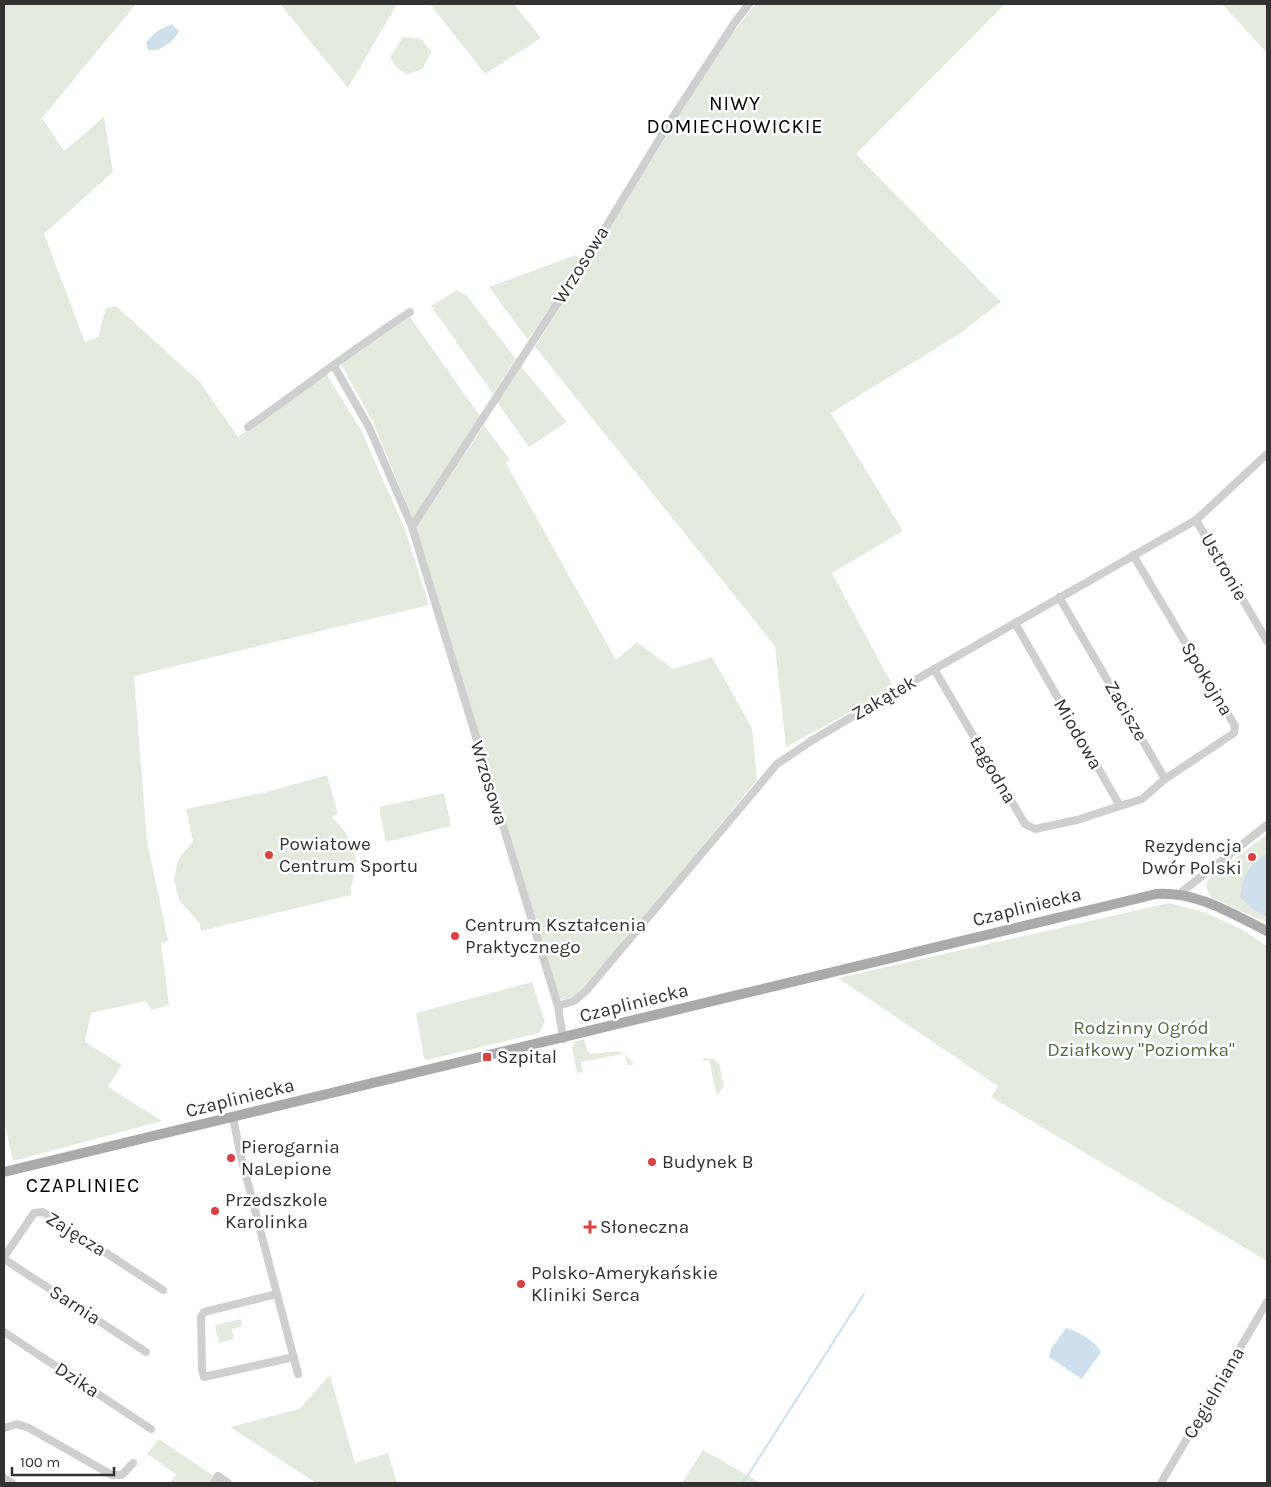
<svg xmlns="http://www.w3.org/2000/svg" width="1271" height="1487" viewBox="0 0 1271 1487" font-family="Karla,sans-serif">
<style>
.green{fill:#e4ebde}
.water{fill:#cfdfec}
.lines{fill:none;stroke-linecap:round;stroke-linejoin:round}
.stream{stroke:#cfdfec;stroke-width:2}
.minor{stroke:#cfcfcf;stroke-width:8}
.major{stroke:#aaa;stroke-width:10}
.poi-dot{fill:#de403f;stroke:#fff;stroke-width:2}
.labels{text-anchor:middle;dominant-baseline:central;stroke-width:5;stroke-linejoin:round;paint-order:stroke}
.street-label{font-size:19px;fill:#323232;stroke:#fff}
.poi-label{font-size:19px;fill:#323232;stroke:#fff;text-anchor:start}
.park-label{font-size:19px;fill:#526d41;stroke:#fff}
.neighbourhood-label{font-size:20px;letter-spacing:1px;fill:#000;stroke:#fff}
</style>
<rect width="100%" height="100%" fill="#fff"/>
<!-- green -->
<path class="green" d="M 4,4 L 136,4 L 42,118 L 64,151 L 104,117 L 113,172 L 44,234 L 85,342 L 98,337 L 106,308 L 116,306 L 200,382 L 238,437 L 325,372 L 362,432 L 404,527 L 429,605 L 134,676 L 147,842 L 168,940 L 171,940 L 161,943 L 169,1005 L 152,1010 L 145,1001 L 91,1013 L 85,1042 L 122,1065 L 108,1087 L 162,1121 L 13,1161 L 4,1121 Z
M 280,4 L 397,4 L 348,88 Z
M 430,4 L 514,4 L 541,38 L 485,74 Z
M 756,4 L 1005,4 L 856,154 L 1001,302 L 959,334 L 831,413 L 903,531 L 832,573 L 894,688 L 786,747 L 775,646 L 535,347 L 692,95 L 732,34 Z
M 1222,4 L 1267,4 L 1267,53 Z
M 403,37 L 420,38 L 432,52 L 422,69 L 407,75 L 396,67 L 390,57 Z
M 576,255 L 582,260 L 528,340 L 489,287 Z
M 457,290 L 468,297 L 516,359 L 493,394 L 431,306 Z
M 410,317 L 480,416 L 413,520 L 374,424 L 341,364 L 372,339 Z
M 520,365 L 567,422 L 529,447 L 497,402 Z
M 484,425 L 510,460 L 506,463 L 616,660 L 637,642 L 673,669 L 712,657 L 752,728 L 757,780 L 585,988 L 572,997 L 559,1000 L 416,528 Z
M 327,775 L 338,814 L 332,817 C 347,834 360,846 355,872 C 353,880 351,886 351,895 L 201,931 L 199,923 L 179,900 L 174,879 L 178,860 L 193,841 L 186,809 L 267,792 Z
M 444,793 L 451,826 L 386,842 L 379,807 Z
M 1267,834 L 1267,923 L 1211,897 L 1206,887 L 1208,880 Z
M 1169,903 L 1204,912 L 1243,930 L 1267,946 L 1267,1261 L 991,1097 L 998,1086 L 838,978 Z
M 532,982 L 545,1022 L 539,1033 L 427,1060 L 424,1058 L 416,1013 Z
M 584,1039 L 587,1050 L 591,1054 L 618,1051 C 625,1054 630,1058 634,1064 L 627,1065 L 625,1055 L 622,1054 L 581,1062 L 583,1072 L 577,1073 L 572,1048 L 575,1042 Z
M 705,1058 L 715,1059 L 720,1067 L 724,1086 L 717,1096 L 709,1060 L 702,1061 Z
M 241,1319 L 242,1326 L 232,1329 L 234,1339 L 219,1343 L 215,1325 Z
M 330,1375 L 355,1463 L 388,1453 L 397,1483 L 316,1483 L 230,1427 L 299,1409 Z
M 159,1439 L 224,1483 L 170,1483 L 176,1474 L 147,1454 Z
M 703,1450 L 761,1483 L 682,1483 Z"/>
<!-- water -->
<path class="water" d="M 172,24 L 179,31 C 175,41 159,53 148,50 L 146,42 L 157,31 Z
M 1267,854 L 1267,917 L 1251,908 L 1240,897 C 1242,878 1249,863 1267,854 Z
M 1066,1328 C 1076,1330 1096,1342 1101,1352 L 1082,1379 L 1049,1357 L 1051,1349 Z"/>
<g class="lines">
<!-- stream -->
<path class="stream" d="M 743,1483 L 864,1294"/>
<!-- minor -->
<path class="minor" d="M 334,366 L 369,427 L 412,527 L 558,1006 L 563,1039
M 248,427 C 302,389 354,348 410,312
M 1196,520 L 1267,641
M 412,527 L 587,258 L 671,120 L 735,22 L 749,4
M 1133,555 L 1235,726 L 1234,733 L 1165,779
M 1059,597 L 1165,779 L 1142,799 L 1120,806
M 934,669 L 1025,824 L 1035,829 L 1077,820 L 1120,806 L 1015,623
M 1179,894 L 1267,825
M 558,1006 L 574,1001 L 586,991 L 777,764 L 811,741 L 882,699 L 1196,520 L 1267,454
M 233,1118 L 241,1157 L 298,1374
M 4,1257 L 34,1213 L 43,1212 L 163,1290
M 4,1259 L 146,1352
M 277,1294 L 204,1312 L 201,1317 L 202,1370 L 204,1377 L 294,1357
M 4,1332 L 151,1429
M 4,1428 L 17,1424 L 29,1428 L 112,1475 L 122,1475 L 133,1463
M 4,1478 L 12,1483
M 214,1483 L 218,1476 L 228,1483
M 1161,1483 L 1267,1302"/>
<!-- major -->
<path class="major" d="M 4,1172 L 1156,894 C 1197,891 1232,914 1267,931"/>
</g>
<!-- markers -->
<g class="poi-dot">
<circle cx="269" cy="855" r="5"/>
<circle cx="1252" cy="857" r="5"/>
<circle cx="455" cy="936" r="5"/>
<rect x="482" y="1052" width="10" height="10" rx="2.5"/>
<circle cx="231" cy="1158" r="5"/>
<circle cx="652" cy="1162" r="5"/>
<circle cx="215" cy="1211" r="5"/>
<path d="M587.5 1219.5h5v5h5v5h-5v5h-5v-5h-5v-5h5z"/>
<circle cx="521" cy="1284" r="5"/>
</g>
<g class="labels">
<!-- street labels -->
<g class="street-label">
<text transform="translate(581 265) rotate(-58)">Wrzosowa</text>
<text transform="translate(1224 567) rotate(60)">Ustronie</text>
<text transform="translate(1207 679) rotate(59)">Spokojna</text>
<text transform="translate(884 698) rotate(-30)">Zakątek</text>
<text transform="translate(1126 711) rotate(60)">Zacisze</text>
<text transform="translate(1078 734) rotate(60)">Miodowa</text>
<text transform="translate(993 770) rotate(60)">Łagodna</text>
<text transform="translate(489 783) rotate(73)">Wrzosowa</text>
<text transform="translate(1027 907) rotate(-14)">Czapliniecka</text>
<text transform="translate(634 1003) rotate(-14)">Czapliniecka</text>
<text transform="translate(240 1098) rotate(-14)">Czapliniecka</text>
<text transform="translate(76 1234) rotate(32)">Zajęcza</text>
<text transform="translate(75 1305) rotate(33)">Sarnia</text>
<text transform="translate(77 1380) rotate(33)">Dzika</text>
<text transform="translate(1214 1393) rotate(-60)">Cegielniana</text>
</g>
<!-- poi labels -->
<g class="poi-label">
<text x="279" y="844">Powiatowe<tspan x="279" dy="22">Centrum Sportu</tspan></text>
<text x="1242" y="846" text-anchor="end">Rezydencja<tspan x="1242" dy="22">Dwór Polski</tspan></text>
<text x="465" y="925">Centrum Kształcenia<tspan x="465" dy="22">Praktycznego</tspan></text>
<text x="497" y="1057">Szpital</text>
<text x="241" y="1147">Pierogarnia<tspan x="241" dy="22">NaLepione</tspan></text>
<text x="662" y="1162">Budynek B</text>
<text x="225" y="1200">Przedszkole<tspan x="225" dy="22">Karolinka</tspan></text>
<text x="600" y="1227">Słoneczna</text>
<text x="531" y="1273">Polsko-Amerykańskie<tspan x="531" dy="22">Kliniki Serca</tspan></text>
</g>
<!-- park labels -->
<g class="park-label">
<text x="1141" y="1028">Rodzinny Ogród<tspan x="1141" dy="22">Działkowy "Poziomka"</tspan></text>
</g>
<!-- neighbourhood labels -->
<g class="neighbourhood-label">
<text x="735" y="103">NIWY<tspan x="735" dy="23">DOMIECHOWICKIE</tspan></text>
<text x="83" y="1185">CZAPLINIEC</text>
</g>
</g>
<!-- border -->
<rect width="1271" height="1487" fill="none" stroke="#323232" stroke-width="10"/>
<!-- scale -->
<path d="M12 1467v8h102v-8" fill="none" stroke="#323232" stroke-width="2.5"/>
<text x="20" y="1467" font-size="15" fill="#323232" stroke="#ffffff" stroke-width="4" paint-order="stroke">100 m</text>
</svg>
